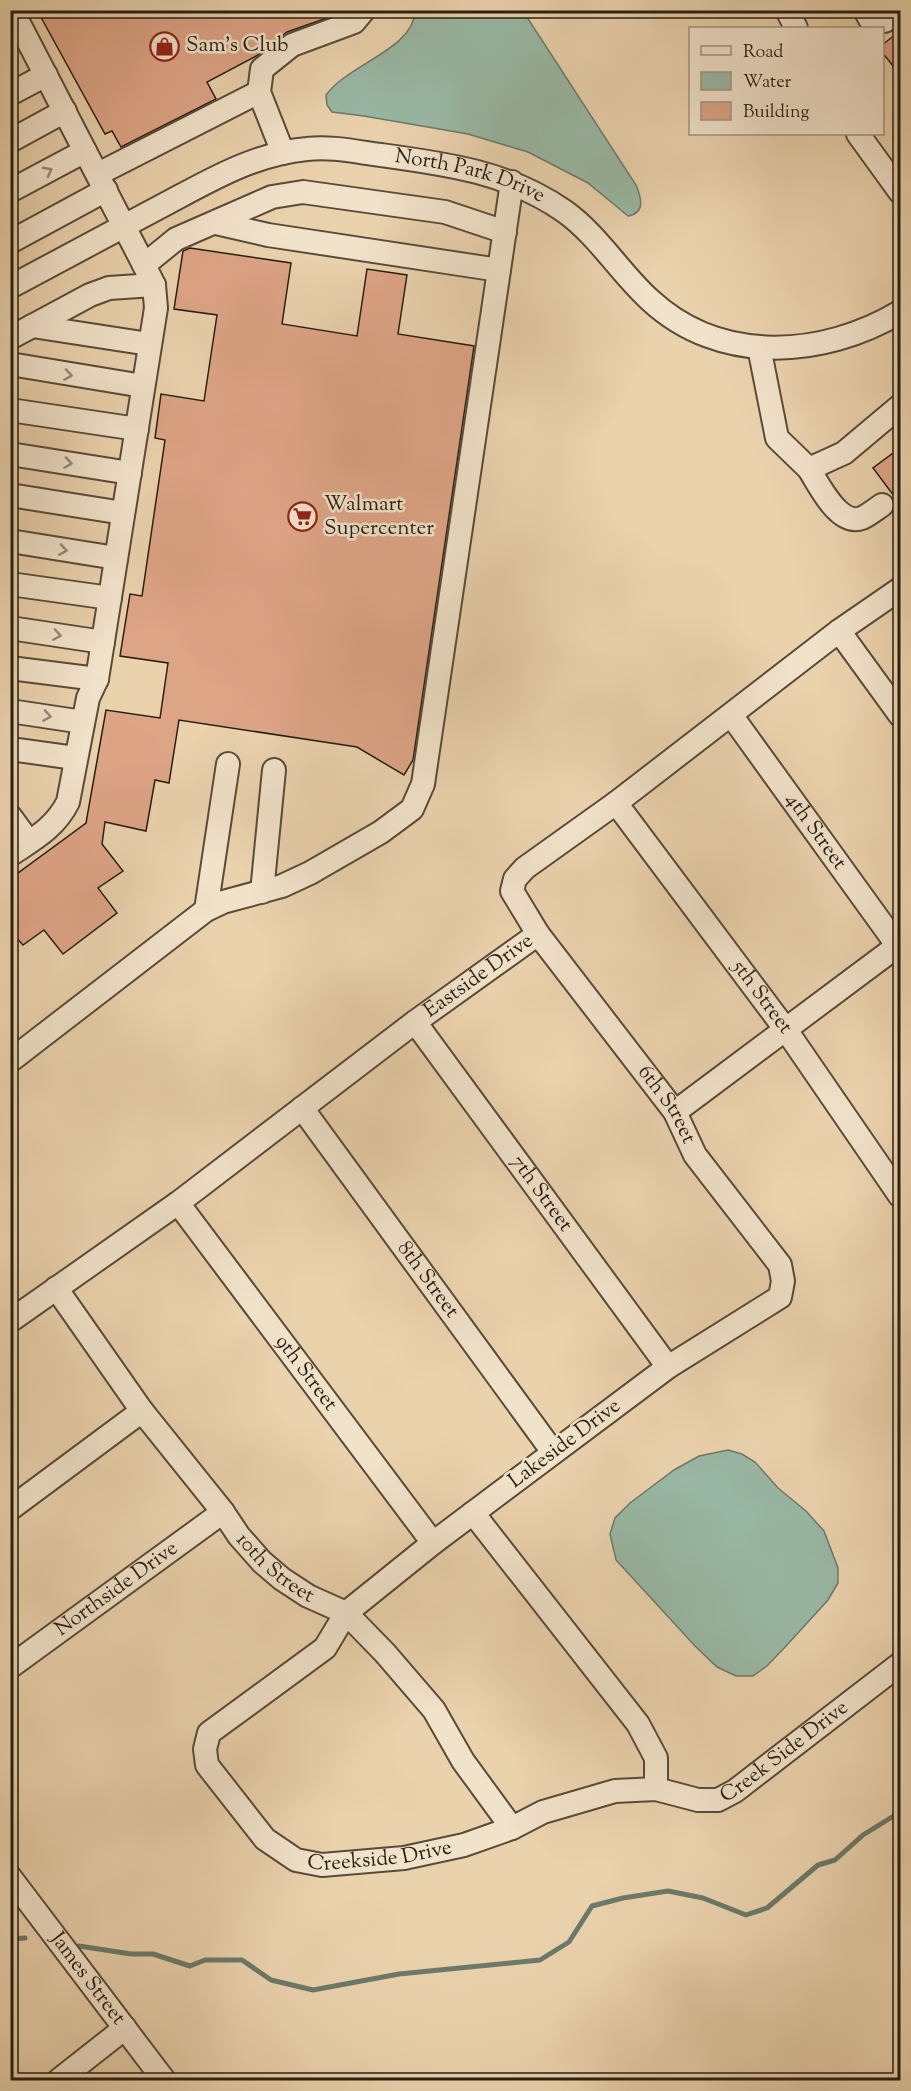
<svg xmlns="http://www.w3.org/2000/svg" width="911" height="2091" viewBox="0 0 911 2091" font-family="'Sorts Mill Goudy',serif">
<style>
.water{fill:#99b8a5;stroke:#6c7a6a;stroke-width:1.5}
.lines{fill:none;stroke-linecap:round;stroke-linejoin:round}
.stream{stroke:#6c7a6a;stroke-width:5}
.building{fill:#dda486;stroke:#281e12;stroke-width:1.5}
.minor-casing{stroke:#584b39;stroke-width:26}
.minor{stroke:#f1e2ca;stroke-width:22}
.oneway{stroke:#978a77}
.labels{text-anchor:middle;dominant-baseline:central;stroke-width:5;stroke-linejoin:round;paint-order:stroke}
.poi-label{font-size:21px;fill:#281e12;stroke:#f1e2ca;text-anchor:start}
.street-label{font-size:21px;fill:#281e12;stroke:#f1e2ca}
</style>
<rect width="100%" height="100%" fill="#ead2ad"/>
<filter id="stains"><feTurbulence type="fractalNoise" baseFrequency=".00333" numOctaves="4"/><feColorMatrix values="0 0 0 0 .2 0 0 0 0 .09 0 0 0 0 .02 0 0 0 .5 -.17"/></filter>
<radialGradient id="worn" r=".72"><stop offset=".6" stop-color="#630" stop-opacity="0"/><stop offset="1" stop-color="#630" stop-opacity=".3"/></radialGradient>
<!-- water -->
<path class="water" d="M 415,11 L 523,11 L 636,185 C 641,197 646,213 628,216 L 588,183 L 528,152 L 468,134 L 364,116 L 332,112 L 327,105 L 326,95 C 347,65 414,49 415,11 Z
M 728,1450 L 742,1454 L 755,1462 L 778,1488 L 806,1511 L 824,1531 L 838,1568 L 838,1583 L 828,1600 L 787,1645 L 767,1666 L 753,1676 L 736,1676 L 717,1667 L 695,1646 L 616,1560 L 610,1534 L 615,1518 L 630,1503 L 674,1470 L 699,1456 Z"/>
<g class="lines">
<!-- stream -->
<path class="stream" d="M 10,1939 L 25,1938
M 79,1946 L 131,1954 L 153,1954 L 190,1966 L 205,1960 L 242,1960 L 271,1980 L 313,1990 L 399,1974 L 540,1960 L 569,1942 L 592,1906 L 623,1898 L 668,1891 L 703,1898 L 746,1915 L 767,1908 L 818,1865 L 835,1860 L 863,1835 L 900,1812"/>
</g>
<!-- building -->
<path class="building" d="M 37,10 L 339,10 L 324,19 L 287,32 L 260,54 L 207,82 L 216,99 L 121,147 L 112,131 L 105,134 Z
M 900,31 L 900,75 L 882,52 L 882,45 Z
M 190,248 L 291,263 L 282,324 L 357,336 L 367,269 L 407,275 L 398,334 L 474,346 L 413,760 L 404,775 L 357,747 L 179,720 L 169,783 L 155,780 L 146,831 L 105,822 L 102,844 L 123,871 L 98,888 L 117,913 L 63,954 L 44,930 L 23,945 L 10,931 L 10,879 L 86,823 L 106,710 L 160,718 L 168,663 L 120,656 L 130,594 L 142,596 L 165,440 L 155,438 L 161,394 L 204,401 L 217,315 L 174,309 L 183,251 Z
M 900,448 L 900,504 L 873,468 Z"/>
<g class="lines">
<defs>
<g id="minor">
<path d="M 787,10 L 796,28"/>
<path d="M 865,10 L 871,21 L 885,21 L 897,10"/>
<path d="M 10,94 L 46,75"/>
<path d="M 858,134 L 900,192"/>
<path d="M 10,141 L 65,111"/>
<path d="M 283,153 L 259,92 L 262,69 L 292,45 L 354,22 L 364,10"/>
<path d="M 98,174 L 259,92"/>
<path d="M 10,191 L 85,151"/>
<path d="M 216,223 L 268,235 L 499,270"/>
<path d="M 10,242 L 106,190"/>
<path d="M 144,265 L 176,239 L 272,197 L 303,192 L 445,212 L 505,232"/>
<path id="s1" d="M 10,287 C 59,261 107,235 156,209 C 204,184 251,154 307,149 C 331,146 357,152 381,155 C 447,164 508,172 564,211 C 598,235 620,273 650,300 C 720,365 823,358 900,312"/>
<path d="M 32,326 L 149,344"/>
<path d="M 10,338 L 90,295 L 109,288 L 154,285"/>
<path d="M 759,347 L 777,438 L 809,469 L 844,453 L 900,406"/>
<path d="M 10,364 L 143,386"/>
<path d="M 10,410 L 137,429"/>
<path d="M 10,454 L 130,473"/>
<path d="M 809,469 C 819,485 839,527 862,518 C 869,515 876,509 882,505"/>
<path d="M 10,495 L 123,513"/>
<path d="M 10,541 L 116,558"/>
<path d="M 10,584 L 110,598"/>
<path id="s2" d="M 900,589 L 839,631 L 616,803 L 525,868 L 515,879 L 512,891 L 538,934 L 675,1112 L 695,1155 L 780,1265 L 783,1281 L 780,1297 L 668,1367 L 433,1543 L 346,1613 L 325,1648 L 209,1733 L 205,1749 L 207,1765 L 265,1839 L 296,1860 L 322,1865 L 404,1858 L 464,1845 L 512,1828 L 543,1812 L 615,1791 L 656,1789 L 698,1800 L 718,1800 L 735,1791 L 900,1664"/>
<path d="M 10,628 L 103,642"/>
<path d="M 839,631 L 900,715"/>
<path d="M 10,668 L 97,679"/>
<path d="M 10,711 L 83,722"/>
<path id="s3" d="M 731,715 L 900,949"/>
<path d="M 10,749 L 75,758"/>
<path id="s4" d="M 616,803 L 786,1030 L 900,1196"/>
<path d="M 10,816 L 29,842"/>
<path d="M 10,855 C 34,839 55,828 68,802 L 88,698 L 97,679 L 156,308 L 154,285 L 144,265 L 12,10"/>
<path d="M 262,892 L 274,770"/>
<path d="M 206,910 L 228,764"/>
<path id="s5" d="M 415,1022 L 668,1367"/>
<path d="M 10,1061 L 206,910 L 223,902 L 282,886 L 310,873 L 381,832 L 412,809 L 423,784 L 512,182"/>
<path id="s6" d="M 302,1108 L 553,1452"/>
<path d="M 675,1112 L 900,944"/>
<path id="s7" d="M 178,1203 L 433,1543"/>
<path id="s8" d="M 56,1288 L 142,1411 L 223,1512 L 239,1536 L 262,1562 L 282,1579 L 308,1596 L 346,1613 L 385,1653 L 434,1710 L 463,1761 L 512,1828"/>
<path id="s9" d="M 10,1321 L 178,1203 L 415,1022 L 538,934"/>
<path d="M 10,1509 L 142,1411"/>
<path d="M 473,1513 L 638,1724 L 656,1758 L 656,1789"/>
<path id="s10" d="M 10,1667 L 223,1512"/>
<path id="s11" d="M 10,1877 L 164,2080"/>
<path d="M 59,2080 L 125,2028"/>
</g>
</defs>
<!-- minor casing -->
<use href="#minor" class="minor-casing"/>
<!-- minor -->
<use href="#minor" class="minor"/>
</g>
<!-- one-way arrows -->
<defs><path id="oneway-chevron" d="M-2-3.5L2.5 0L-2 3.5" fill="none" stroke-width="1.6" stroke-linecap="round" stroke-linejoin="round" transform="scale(1.5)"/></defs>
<g class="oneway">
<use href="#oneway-chevron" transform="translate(48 171) rotate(-28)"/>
<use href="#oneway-chevron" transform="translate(68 375) rotate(9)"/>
<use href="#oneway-chevron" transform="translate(68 463) rotate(9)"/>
<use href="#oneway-chevron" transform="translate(63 550) rotate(9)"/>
<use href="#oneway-chevron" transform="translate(57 635) rotate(9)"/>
<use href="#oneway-chevron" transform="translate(47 716) rotate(9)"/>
</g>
<!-- icons -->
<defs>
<symbol id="shop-ring" viewBox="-11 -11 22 22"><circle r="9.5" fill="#f1e2ca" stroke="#8f2418" stroke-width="1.5"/><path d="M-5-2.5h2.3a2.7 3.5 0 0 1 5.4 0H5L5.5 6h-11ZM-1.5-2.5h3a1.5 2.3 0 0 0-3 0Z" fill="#8f2418"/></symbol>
<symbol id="supermarket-ring" viewBox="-11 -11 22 22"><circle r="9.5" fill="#f1e2ca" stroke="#8f2418" stroke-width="1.5"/><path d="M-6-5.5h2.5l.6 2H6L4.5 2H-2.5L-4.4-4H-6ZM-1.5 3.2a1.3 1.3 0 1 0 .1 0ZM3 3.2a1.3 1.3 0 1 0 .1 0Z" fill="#8f2418"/></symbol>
</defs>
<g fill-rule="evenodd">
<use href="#shop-ring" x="148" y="30" width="33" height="33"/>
<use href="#supermarket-ring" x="286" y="500" width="33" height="33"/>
</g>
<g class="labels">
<!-- poi labels -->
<g class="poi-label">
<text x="186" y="46">Sam's Club</text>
<text x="324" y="505">Walmart<tspan x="324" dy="24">Supercenter</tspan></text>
</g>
<!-- street labels -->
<g class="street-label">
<text stroke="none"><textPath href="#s1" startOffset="495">North Park Drive</textPath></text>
<text stroke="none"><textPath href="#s3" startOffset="144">4th Street</textPath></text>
<text stroke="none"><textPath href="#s9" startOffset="582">Eastside Drive</textPath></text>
<text stroke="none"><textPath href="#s4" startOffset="243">5th Street</textPath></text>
<text stroke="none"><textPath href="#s2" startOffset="759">6th Street</textPath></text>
<text stroke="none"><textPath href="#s5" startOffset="213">7th Street</textPath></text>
<text stroke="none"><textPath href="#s6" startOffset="213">8th Street</textPath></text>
<text stroke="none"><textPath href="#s7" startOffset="213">9th Street</textPath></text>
<text transform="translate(565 1444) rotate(-37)">Lakeside Drive</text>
<text stroke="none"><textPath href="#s8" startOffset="357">10th Street</textPath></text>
<text stroke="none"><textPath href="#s10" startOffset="132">Northside Drive</textPath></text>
<text stroke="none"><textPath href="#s2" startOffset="2392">Creek Side Drive</textPath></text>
<text stroke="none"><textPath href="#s2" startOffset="1959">Creekside Drive</textPath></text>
<text stroke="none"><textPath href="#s11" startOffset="128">James Street</textPath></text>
</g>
</g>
<!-- margin -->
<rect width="911" height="2091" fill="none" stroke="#ead2ad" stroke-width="36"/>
<rect x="12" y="12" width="887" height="2067" fill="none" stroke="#281e12" stroke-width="3"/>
<rect x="18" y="18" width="875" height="2055" fill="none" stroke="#281e12" stroke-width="1.5"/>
<!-- legend -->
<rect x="689" y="27" width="195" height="108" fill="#f1e2ca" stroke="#a19480" stroke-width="1.5"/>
<rect x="701" y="46" width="30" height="9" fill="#f1e2ca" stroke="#a19480" stroke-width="1.5"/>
<text x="743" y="57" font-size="18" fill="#281e12">Road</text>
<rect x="701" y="72" width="30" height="18" fill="#99b8a5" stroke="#a19480" stroke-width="1.5"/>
<text x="743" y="87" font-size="18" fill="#281e12">Water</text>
<rect x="701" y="102" width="30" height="18" fill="#dda486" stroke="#a19480" stroke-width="1.5"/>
<text x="743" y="117" font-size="18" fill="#281e12">Building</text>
<rect width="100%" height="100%" filter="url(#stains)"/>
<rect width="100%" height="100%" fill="url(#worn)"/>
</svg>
